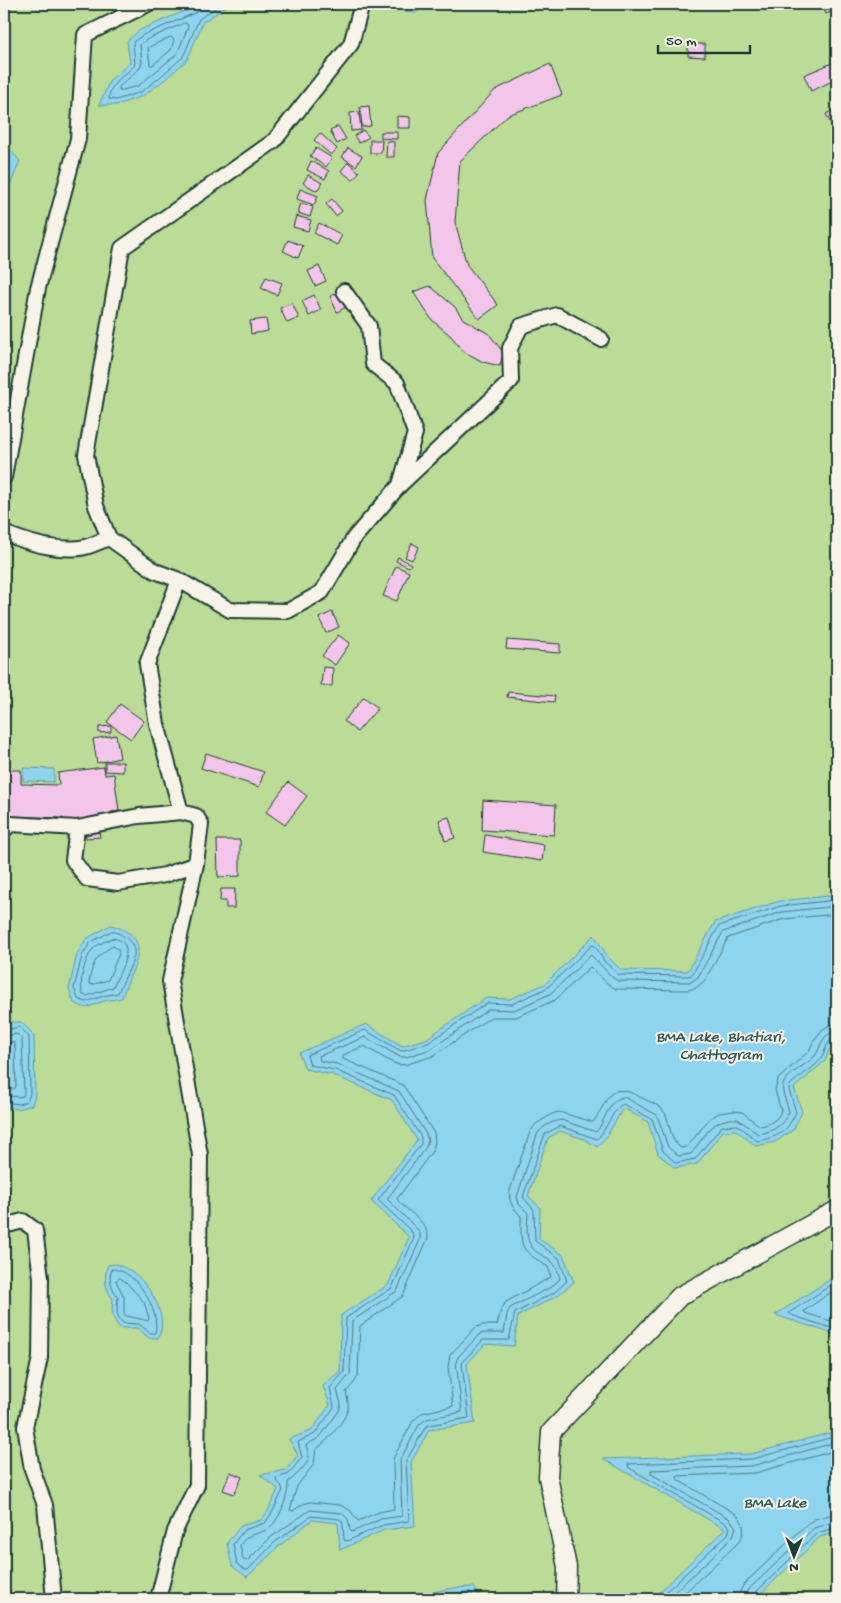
<svg xmlns="http://www.w3.org/2000/svg" width="841" height="1603" viewBox="0 0 841 1603" font-family="'Gochi Hand',sans-serif">
<style>
.green{fill:#badc96;stroke:#6c8c65}
.water{fill:#8ed4ef;stroke:#6298a4}
.lines{fill:none;stroke-linecap:round;stroke-linejoin:round}
.shore{stroke:#4b797f;stroke-width:1}
.building{fill:#f3c5ea;stroke:#1f3d34}
.minor-casing{stroke:#1f3d34;stroke-width:18}
.major-casing{stroke:#1f3d34;stroke-width:21}
.minor{stroke:#f7f3e8;stroke-width:14}
.major{stroke:#f7f3e8;stroke-width:18}
.labels{text-anchor:middle;dominant-baseline:central;stroke-width:4;stroke-linejoin:round;paint-order:stroke}
.water-label{font-size:16px;font-style:italic;fill:#355b59;stroke:#f7f3e8}
</style>
<rect width="100%" height="100%" fill="#f6eae8"/>
<filter id="ink" filterUnits="userSpaceOnUse"><feTurbulence type="fractalNoise" baseFrequency=".02" numOctaves="2"/><feDisplacementMap in="SourceGraphic" scale="10" xChannelSelector="R" yChannelSelector="G"/><feConvolveMatrix kernelMatrix="1 2 1 2 8 2 1 2 1" color-interpolation-filters="sRGB"/></filter>
<g filter="url(#ink)">
<!-- green -->
<path class="green" d="M 4,4 L 827,4 L 837,16 L 837,1599 L 4,1599 Z"/>
<!-- water -->
<path class="water" d="M 196,4 L 230,4 L 203,22 L 187,60 L 163,81 L 143,96 L 117,105 L 99,105 L 110,80 L 130,63 L 127,41 L 140,30 L 194,7 Z
M 390,4 L 427,4 L 426,7 L 414,13 L 391,8 Z
M 4,143 L 20,161 L 4,200 Z
M 23,768 L 54,769 L 54,782 L 23,781 Z
M 837,895 L 837,1041 L 829,1050 L 825,1061 L 794,1088 L 802,1112 L 793,1130 L 775,1142 L 756,1146 L 736,1130 L 723,1131 L 697,1164 L 675,1168 L 658,1154 L 648,1122 L 623,1108 L 607,1136 L 597,1147 L 584,1139 L 560,1131 L 548,1138 L 528,1196 L 540,1207 L 539,1239 L 563,1255 L 574,1282 L 557,1296 L 518,1316 L 514,1346 L 485,1344 L 467,1364 L 475,1423 L 429,1430 L 411,1462 L 415,1526 L 384,1530 L 340,1550 L 338,1523 L 312,1520 L 278,1547 L 247,1577 L 232,1566 L 227,1543 L 241,1526 L 261,1520 L 268,1511 L 278,1489 L 260,1475 L 286,1470 L 298,1455 L 289,1439 L 311,1431 L 330,1405 L 323,1386 L 340,1371 L 341,1315 L 388,1285 L 409,1237 L 371,1201 L 417,1140 L 392,1100 L 333,1075 L 305,1069 L 299,1053 L 366,1024 L 402,1046 L 426,1039 L 486,998 L 510,999 L 545,984 L 594,935 L 608,957 L 621,970 L 688,971 L 715,922 L 780,901 Z
M 111,925 C 159,939 130,968 122,998 L 104,1001 L 86,1008 L 74,1003 L 69,989 L 77,954 L 86,939 Z
M 11,1022 L 21,1022 L 34,1035 L 35,1095 L 32,1105 L 19,1109 L 6,1107 L 4,1104 L 4,1026 Z
M 116,1264 C 122,1267 129,1269 134,1273 C 150,1286 170,1318 158,1338 L 149,1338 L 137,1328 L 120,1328 C 112,1318 111,1312 113,1299 C 105,1289 103,1277 108,1265 Z
M 837,1275 L 837,1335 L 775,1315 Z
M 837,1431 L 837,1532 L 820,1537 L 755,1599 L 652,1599 L 725,1529 L 603,1459 L 751,1454 Z
M 474,1587 L 481,1599 L 361,1599 L 382,1594 L 421,1594 L 454,1588 Z"/>
<g class="lines">
<!-- shore -->
<path class="shore" d="M 200,4 L 197,12 L 143,35 L 133,42 L 135,65 C 125,76 109,83 109,99 L 116,100 L 141,92 L 160,77 L 183,57 L 199,19 L 221,4
M 185,23 L 187,24 L 188,27 L 177,54 L 138,86 L 119,91 L 119,87 L 140,68 L 142,62 L 140,45 L 146,40 Z
M 171,37 L 174,40 L 171,50 L 153,65 L 150,65 L 148,48 Z
M 837,900 L 781,906 L 719,926 L 693,973 L 690,976 L 619,975 L 604,961 L 595,946 L 592,945 L 547,988 L 512,1004 L 487,1003 L 428,1043 L 401,1051 L 365,1030 L 307,1055 L 310,1065 L 335,1070 L 394,1095 L 421,1137 L 421,1144 L 378,1200 L 412,1232 L 414,1238 L 392,1288 L 346,1318 L 344,1372 L 330,1388 L 334,1407 L 315,1434 L 298,1442 L 302,1457 L 289,1474 L 276,1478 L 276,1480 L 281,1485 L 283,1490 L 272,1513 L 265,1523 L 244,1530 L 233,1544 L 237,1564 L 245,1570 L 248,1570 L 274,1543 L 311,1516 L 340,1519 L 343,1523 L 344,1540 L 347,1541 L 383,1525 L 409,1521 L 406,1461 L 425,1428 L 429,1425 L 469,1418 L 462,1365 L 463,1361 L 483,1340 L 509,1340 L 515,1313 L 555,1292 L 567,1281 L 559,1258 L 535,1241 L 534,1210 L 523,1197 L 545,1134 L 560,1126 L 597,1139 C 606,1131 614,1107 623,1104 L 652,1119 L 663,1151 L 676,1163 L 695,1159 L 722,1126 L 738,1125 L 757,1141 C 779,1137 787,1132 796,1112 L 789,1090 L 790,1085 C 799,1076 813,1069 821,1059 C 826,1051 826,1039 837,1038
M 837,906 L 782,912 L 723,932 L 698,977 L 691,982 L 618,981 L 613,978 L 591,955 L 550,994 L 514,1010 L 489,1009 L 431,1049 L 406,1057 L 400,1057 L 365,1037 L 319,1056 L 320,1061 L 337,1064 L 399,1091 L 426,1134 L 428,1141 L 426,1147 L 387,1199 L 417,1229 L 420,1234 L 420,1240 L 397,1291 L 352,1321 L 350,1374 L 337,1390 L 341,1404 L 339,1411 L 319,1438 L 306,1445 C 307,1449 309,1453 309,1457 C 307,1466 295,1477 288,1482 C 289,1494 279,1524 266,1530 C 252,1537 251,1531 240,1545 L 243,1560 L 247,1561 L 270,1538 L 310,1510 L 342,1513 L 348,1519 L 350,1530 L 352,1532 L 381,1519 L 402,1516 L 400,1460 L 419,1425 L 426,1419 L 462,1412 L 456,1362 L 458,1357 L 480,1334 L 485,1333 L 504,1333 L 507,1314 L 510,1308 L 551,1287 L 560,1279 C 554,1251 538,1260 530,1244 C 525,1236 528,1222 528,1213 L 519,1204 L 517,1197 L 537,1135 C 541,1127 552,1121 561,1120 L 596,1132 C 606,1121 608,1099 624,1097 L 657,1115 L 668,1147 L 678,1156 L 691,1154 C 706,1135 712,1117 738,1119 L 758,1134 C 773,1132 783,1125 789,1112 C 788,1104 781,1093 783,1085 C 786,1074 807,1065 815,1056 C 822,1046 821,1033 837,1032
M 837,914 L 784,919 L 728,938 L 705,980 L 696,988 L 687,990 L 616,989 L 608,984 L 590,967 L 555,1000 L 516,1017 L 491,1017 L 433,1056 L 408,1064 L 400,1065 L 393,1063 L 364,1046 L 343,1055 L 343,1059 L 403,1085 L 434,1133 L 435,1141 L 433,1150 L 397,1199 C 406,1212 427,1219 428,1238 L 403,1296 L 360,1326 L 358,1376 L 354,1383 L 346,1392 C 347,1397 349,1402 348,1408 C 346,1420 326,1443 316,1449 L 314,1464 L 297,1486 L 290,1510 L 293,1511 L 303,1504 L 310,1502 L 340,1505 L 350,1510 L 358,1521 L 379,1512 L 394,1509 L 393,1459 L 413,1421 L 422,1413 L 453,1406 L 448,1367 L 450,1355 L 475,1328 L 482,1325 L 497,1325 L 501,1310 L 506,1302 L 551,1277 L 548,1267 C 519,1248 521,1250 521,1216 C 513,1208 508,1202 510,1190 L 530,1132 L 536,1124 L 552,1114 L 559,1112 L 593,1122 C 610,1099 607,1079 642,1098 C 650,1102 660,1105 665,1113 C 671,1125 669,1140 681,1148 L 687,1147 L 709,1119 L 719,1113 L 734,1111 L 742,1112 L 760,1126 C 769,1125 778,1120 781,1111 L 775,1090 L 778,1079 L 809,1051 L 814,1040 L 823,1029 L 830,1025 L 837,1024
M 112,931 C 123,934 136,942 134,956 C 133,963 121,985 118,993 L 103,996 L 86,1002 L 78,999 L 74,988 L 82,956 L 90,943 Z
M 112,938 C 140,941 119,972 113,987 L 87,996 L 83,995 C 78,984 85,957 94,948 C 98,944 106,941 112,938 Z
M 113,946 L 118,949 L 119,954 L 108,980 L 91,985 L 89,982 C 93,963 95,956 113,946 Z
M 4,1030 L 20,1027 L 29,1037 L 30,1094 L 27,1101 L 19,1104 L 4,1102
M 4,1036 L 17,1034 L 22,1039 L 24,1093 L 23,1096 L 18,1097 L 4,1095
M 4,1044 L 13,1042 L 15,1044 L 16,1087 L 14,1089 L 4,1088
M 112,1269 C 136,1269 161,1311 155,1333 L 150,1333 L 139,1324 L 123,1323 C 115,1315 117,1309 118,1298 C 113,1289 107,1280 112,1269 Z
M 120,1278 L 126,1282 L 144,1302 L 149,1318 L 148,1321 C 146,1320 125,1316 124,1315 L 124,1297 L 116,1281 Z
M 837,1281 L 789,1313 L 791,1315 L 837,1330
M 837,1288 L 804,1311 L 805,1313 L 837,1323
M 422,1599 L 454,1593 L 470,1592 L 475,1599
M 658,1599 L 728,1534 L 730,1528 L 727,1524 L 629,1468 L 628,1464 L 752,1459 L 837,1436
M 667,1599 L 732,1538 L 736,1528 L 730,1519 L 651,1474 L 651,1470 L 752,1466 L 837,1442
M 678,1599 L 738,1543 C 746,1533 745,1523 736,1514 L 678,1480 L 677,1476 L 755,1473 L 837,1450
M 738,1599 L 740,1591 L 744,1584 L 808,1523 L 815,1519 L 837,1513
M 746,1599 L 749,1589 L 814,1528 L 837,1521
M 752,1599 L 754,1594 L 817,1533 L 837,1527"/>
</g>
<!-- building -->
<path class="building" d="M 822,4 L 837,4 L 837,9 L 826,14 Z
M 688,44 L 705,44 L 705,57 L 688,56 Z
M 837,61 L 837,79 L 811,91 L 804,75 Z
M 550,64 L 562,95 L 508,115 L 460,161 L 455,222 L 467,265 L 498,305 L 479,319 L 432,258 L 427,200 L 438,153 L 495,90 Z
M 369,106 L 371,126 L 362,127 L 360,107 Z
M 837,108 L 837,135 L 826,114 Z
M 359,112 L 361,130 L 351,131 L 350,113 Z
M 397,116 L 410,117 L 410,128 L 397,128 Z
M 338,126 L 346,139 L 337,144 L 330,131 Z
M 363,130 L 369,137 L 359,143 L 354,136 Z
M 381,132 L 397,132 L 397,139 L 381,138 Z
M 320,133 L 337,149 L 331,155 L 314,140 Z
M 370,140 L 382,140 L 381,153 L 370,153 Z
M 387,141 L 394,142 L 394,157 L 386,157 Z
M 316,148 L 332,158 L 326,167 L 310,156 Z
M 348,148 L 362,156 L 356,166 L 342,157 Z
M 311,161 L 329,171 L 325,179 L 307,170 Z
M 348,162 L 359,172 L 353,180 L 341,171 Z
M 308,175 L 322,183 L 317,191 L 303,183 Z
M 300,189 L 318,196 L 314,205 L 297,199 Z
M 332,199 L 342,211 L 336,216 L 326,204 Z
M 301,203 L 313,207 L 310,217 L 298,213 Z
M 296,216 L 311,220 L 308,231 L 293,227 Z
M 319,223 L 342,235 L 337,245 L 314,233 Z
M 288,240 L 303,246 L 298,258 L 283,251 Z
M 319,266 L 326,281 L 315,286 L 308,271 Z
M 266,277 L 282,283 L 277,295 L 261,288 Z
M 430,286 L 455,307 L 463,319 L 489,334 L 503,352 L 500,366 L 483,362 L 463,351 L 451,336 L 432,320 L 413,292 Z
M 341,291 L 348,306 L 337,312 L 330,296 Z
M 314,295 L 321,310 L 309,316 L 302,301 Z
M 292,303 L 299,318 L 287,323 L 280,308 Z
M 266,319 L 268,331 L 251,334 L 250,321 Z
M 412,543 L 419,547 L 412,560 L 405,557 Z
M 398,557 L 411,564 L 409,567 L 396,561 Z
M 396,566 L 409,572 L 397,601 L 383,596 Z
M 332,612 L 339,627 L 326,633 L 319,618 Z
M 338,635 L 350,643 L 335,665 L 322,656 Z
M 507,640 L 560,644 L 560,653 L 506,649 Z
M 323,667 L 333,668 L 332,686 L 321,685 Z
M 508,692 L 555,696 L 554,702 L 507,697 Z
M 364,697 L 378,708 L 357,732 L 344,721 Z
M 120,704 L 144,721 L 131,739 L 107,722 Z
M 111,726 L 111,732 L 99,733 L 99,727 Z
M 116,735 L 120,758 L 97,763 L 93,739 Z
M 206,753 L 264,772 L 259,787 L 201,768 Z
M 105,762 L 123,762 L 123,772 L 105,771 Z
M 104,767 L 105,775 L 114,774 L 119,811 L 111,812 L 112,821 L 65,827 L 63,818 L 8,816 L 8,770 L 21,770 L 21,784 L 59,785 L 58,773 Z
M 288,782 L 307,796 L 285,825 L 266,812 Z
M 483,800 L 556,805 L 554,835 L 482,830 Z
M 449,817 L 455,838 L 445,841 L 439,820 Z
M 98,826 L 100,837 L 86,838 L 85,828 Z
M 485,835 L 544,845 L 542,861 L 483,852 Z
M 217,840 L 240,840 L 240,876 L 218,877 Z
M 221,889 L 235,889 L 234,908 L 226,908 L 226,901 L 220,901 Z
M 230,1472 L 242,1477 L 234,1494 L 223,1490 Z"/>
<g class="lines">
<defs>
<path id="minor" d="M 4,477 L 38,288 L 78,139 L 85,35 L 148,4
M 400,485 L 511,381 L 510,348 L 521,326 L 557,315 L 601,339
M 4,533 C 28,543 54,551 80,548 C 90,547 100,541 109,538
M 179,580 L 230,610 L 288,611 L 322,592 L 354,538 L 400,485 L 415,433 L 397,383 L 373,364 L 369,326 L 344,291
M 181,812 L 157,724 L 147,664 L 179,580 L 155,571 L 109,538 L 96,506 L 86,455 L 122,248 L 274,141 L 351,44 L 362,4
M 77,828 L 73,860 L 87,879 L 118,883 L 165,875 L 196,864
M 4,830 L 11,824 L 77,828 L 139,816 L 181,812 L 196,816 L 201,824 L 196,864 L 170,981 L 200,1155 L 197,1485 L 175,1531 L 158,1599
M 4,1226 L 23,1221 L 35,1230 L 41,1278 L 40,1358 L 25,1427 L 32,1469 L 45,1505 L 54,1599"/>
<path id="major" d="M 566,1599 L 567,1567 L 548,1477 L 551,1432 L 680,1296 L 837,1210"/>
</defs>
<!-- minor casing -->
<use href="#minor" class="minor-casing"/>
<!-- major casing -->
<use href="#major" class="major-casing"/>
<!-- minor -->
<use href="#minor" class="minor"/>
<!-- major -->
<use href="#major" class="major"/>
</g>
</g>
<g class="labels">
<!-- water labels -->
<g class="water-label">
<text x="721" y="1038">BMA Lake, Bhatiari,<tspan x="721" dy="18">Chattogram</tspan></text>
<text x="775" y="1504">BMA Lake</text>
</g>
</g>
<!-- margin -->
<rect width="841" height="1603" fill="none" stroke="#f7f3e8" stroke-width="20"/>
<rect x="10" y="10" width="821" height="1583" fill="none" stroke="#1f3d34" stroke-width="2" filter="url(#ink)"/>
<!-- north arrow -->
<g transform="translate(794 1556) rotate(181)" stroke="#f7f3e8" stroke-width="4" paint-order="stroke">
<path d="M0-4L9 19L0 12L-9 19Z" fill="#1f3d34"/>
<text y="-8" font-size="14" font-weight="bold" text-anchor="middle" fill="#1f3d34">N</text>
</g>
<!-- scale -->
<path d="M658 45v8h92v-8" fill="none" stroke="#1f3d34" stroke-width="2.5"/>
<text x="666" y="45" font-size="15" fill="#1f3d34" stroke="#f7f3e8" stroke-width="4" paint-order="stroke">50 m</text>
</svg>
